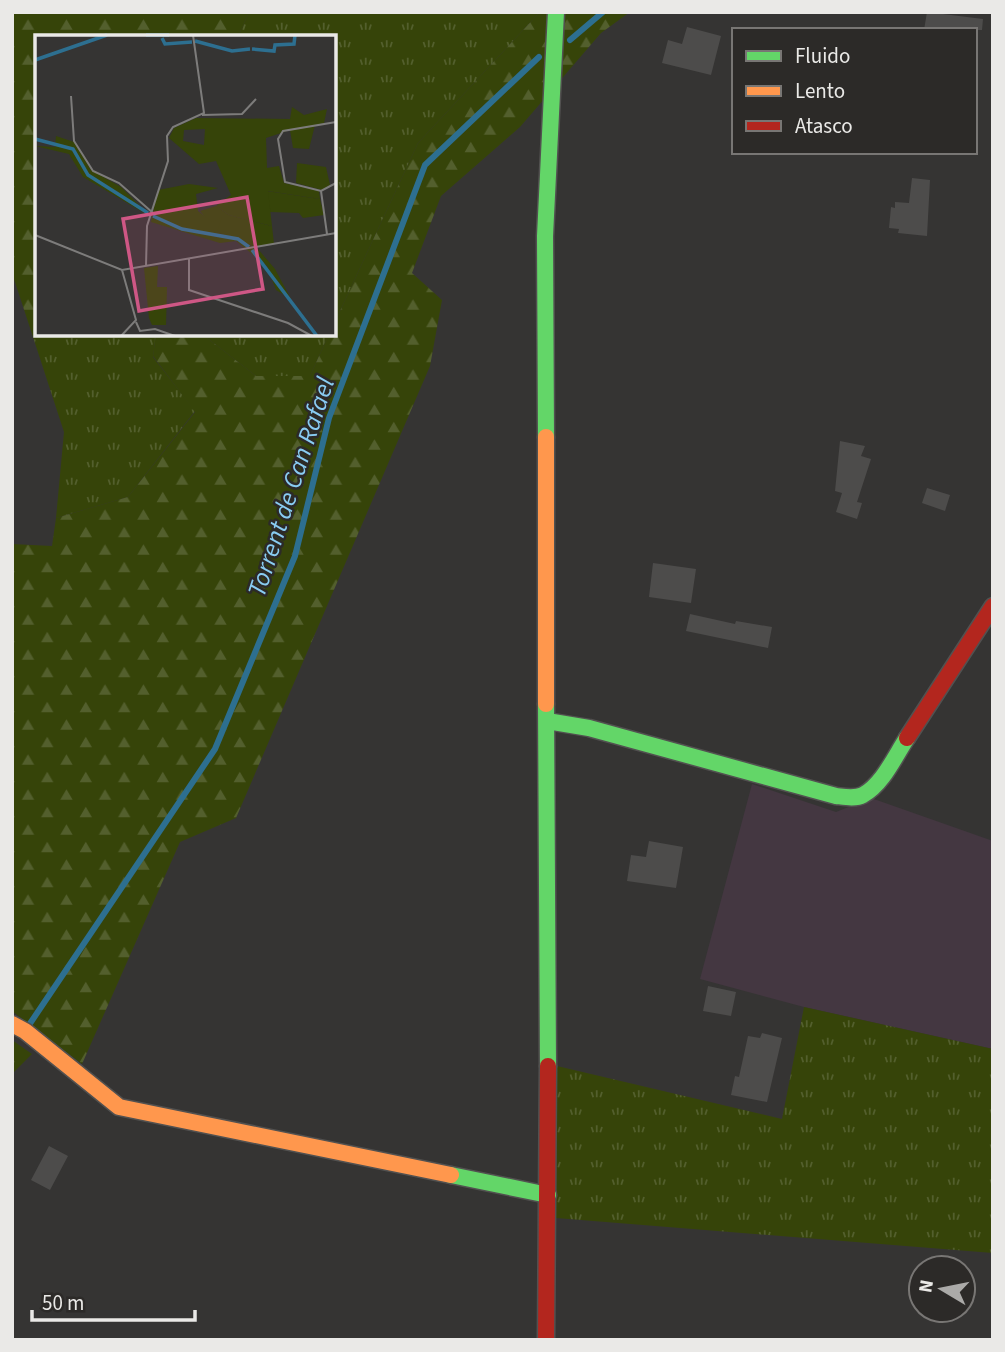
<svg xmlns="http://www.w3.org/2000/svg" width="1005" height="1352" viewBox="0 0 1005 1352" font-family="'Source Sans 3',sans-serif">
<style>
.commercial{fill:#443741}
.grass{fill:url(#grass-tufts)}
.forest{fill:url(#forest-firs)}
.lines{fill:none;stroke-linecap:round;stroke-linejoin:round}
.stream{stroke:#2d6f90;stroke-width:6}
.building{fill:#4d4c4b}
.fast-casing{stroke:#525150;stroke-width:19}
.slow-casing{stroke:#525150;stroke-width:19}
.jam-casing{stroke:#525150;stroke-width:19}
.fast{stroke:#63d668;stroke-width:16}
.slow{stroke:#ff974d;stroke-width:16}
.jam{stroke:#b3261e;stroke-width:16}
.labels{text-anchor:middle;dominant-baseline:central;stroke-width:5;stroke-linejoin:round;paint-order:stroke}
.water-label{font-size:26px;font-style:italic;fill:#89ccf2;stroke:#2c2a28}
.inset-river{fill:none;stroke:#2d6f90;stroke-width:3.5}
.inset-road{fill:none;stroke:#7d7c7b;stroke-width:2}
.view{fill:#ce5785;fill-opacity:0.15;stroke:#ce5785;stroke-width:3.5}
.inset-edge{fill:none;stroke:#eae9e7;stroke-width:3.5}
</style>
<defs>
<pattern id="grass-tufts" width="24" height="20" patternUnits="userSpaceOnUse" patternTransform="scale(1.75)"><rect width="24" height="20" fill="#364409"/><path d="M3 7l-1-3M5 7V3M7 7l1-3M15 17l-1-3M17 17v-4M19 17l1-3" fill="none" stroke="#535f2d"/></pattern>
<pattern id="forest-firs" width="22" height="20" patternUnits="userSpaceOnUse" patternTransform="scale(1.75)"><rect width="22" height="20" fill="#364409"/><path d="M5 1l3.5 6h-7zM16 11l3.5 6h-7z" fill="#535f2d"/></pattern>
</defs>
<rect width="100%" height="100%" fill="#353433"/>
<!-- commercial -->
<path class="commercial" d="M 752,784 L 836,812 L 871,798 L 993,841 L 993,1049 L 804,1007 L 700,979 Z"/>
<!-- grass -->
<path class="grass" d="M 249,12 L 540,12 L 418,143 L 334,324 L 334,37 L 238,37 Z
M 37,334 L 156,334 L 153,357 L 195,411 L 128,497 L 56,518 L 64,432 L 33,337 Z
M 202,334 L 329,334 L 310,376 L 256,376 Z
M 804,1007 L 993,1049 L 993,1253 L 556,1218 L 557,1066 L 782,1119 Z"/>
<!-- forest -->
<path class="forest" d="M 12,12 L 249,12 L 238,37 L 37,37 L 37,334 L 33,337 L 12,273 Z
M 540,12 L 630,12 L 601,33 L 520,127 L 441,196 L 412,273 L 442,300 L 430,366 L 236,818 L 180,842 L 82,1064 L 12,1011 L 12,544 L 52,546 L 56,518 L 128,497 L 195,412 L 153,356 L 156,334 L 202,334 L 256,376 L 310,376 L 329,334 L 334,334 L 334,324 L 418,143 Z
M 12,1040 L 32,1054 L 12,1074 Z"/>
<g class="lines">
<!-- stream -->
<path class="stream" d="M 570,40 L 603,12
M 29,1025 L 215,749 L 295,556 L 329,418 L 425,165 L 539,57"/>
</g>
<!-- building -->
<path class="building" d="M 927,12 L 983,19 L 982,30 L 924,30 Z
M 687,27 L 721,36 L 711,75 L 662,63 L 668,40 L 682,44 Z
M 912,178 L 930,180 L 927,236 L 898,233 L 899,229 L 889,228 L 891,207 L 895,208 L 895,202 L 909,203 Z
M 840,441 L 865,446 L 861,456 L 871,459 L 857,502 L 862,503 L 857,519 L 836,512 L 842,493 L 835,491 Z
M 927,488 L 950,495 L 945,511 L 922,503 Z
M 653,563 L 696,569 L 691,603 L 649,597 Z
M 690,614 L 735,624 L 736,621 L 772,627 L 768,648 L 686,631 Z
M 649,841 L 683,847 L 676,888 L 627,881 L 631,855 L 646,857 Z
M 708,986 L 736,992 L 731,1016 L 703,1011 Z
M 762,1033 L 782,1038 L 767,1102 L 731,1095 L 735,1076 L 739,1077 L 748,1036 L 760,1038 Z
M 49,1146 L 68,1156 L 50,1190 L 31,1180 Z"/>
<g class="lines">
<defs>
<path id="fast" d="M 546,437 L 545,236 L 556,12
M 546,704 L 548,1066
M 547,721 L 589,728 L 836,796 C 845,797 855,799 863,795 C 883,784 895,756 907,738
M 451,1175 L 548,1195"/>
<path id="slow" d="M 546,437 L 546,704
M 12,1024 L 25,1031 L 119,1107 L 451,1175"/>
<path id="jam" d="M 907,738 L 993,606
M 546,1340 L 548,1066"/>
</defs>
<!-- fast casing -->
<use href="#fast" class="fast-casing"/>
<!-- slow casing -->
<use href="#slow" class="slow-casing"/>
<!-- jam casing -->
<use href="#jam" class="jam-casing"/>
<!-- fast -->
<use href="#fast" class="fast"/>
<!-- slow -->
<use href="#slow" class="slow"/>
<!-- jam -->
<use href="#jam" class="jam"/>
</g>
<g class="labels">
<!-- water labels -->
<g class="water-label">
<text transform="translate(291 487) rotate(-72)">Torrent de Can Rafael</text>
</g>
</g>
<!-- overview -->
<g transform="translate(35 35)">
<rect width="301" height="301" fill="#353433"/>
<path d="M 232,156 L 285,164 L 289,180 L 268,183 L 264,178 L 235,177 ZM 181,171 L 194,180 L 237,191 L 239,209 L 220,212 L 182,197 L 165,176 ZM 123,231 L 122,252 L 132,252 L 131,290 L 117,290 L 114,283 L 109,233 Z" fill="#364409"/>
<path d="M 257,72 L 269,80 L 292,74 L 289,88 L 280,90 L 274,114 L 258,113 L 255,95 L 231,103 L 232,133 L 244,131 L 249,148 L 284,156 L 285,164 L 233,156 L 237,191 L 194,180 L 181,171 L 196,160 L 181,126 L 164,129 L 134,103 L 139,93 L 161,83 L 255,84 ZM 170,94 L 169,110 L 148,106 L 149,95 ZM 21,101 L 39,107 L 56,135 L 86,152 L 116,182 L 48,142 L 34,119 L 0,111 L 20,112 ZM 262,128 L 291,132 L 295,150 L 287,155 L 261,148 ZM 154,149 L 183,153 L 161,159 L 163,176 L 177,187 L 187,182 L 182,197 L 223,214 L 240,234 L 256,264 L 241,255 L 232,231 L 201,206 L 185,208 L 116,187 L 123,155 Z" fill="#364409" fill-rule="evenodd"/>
<path class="inset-river" d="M 111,0 L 134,0M 127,3 L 130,9 L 157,7M 160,6 L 197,16 L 215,14M 217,14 L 239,16 L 240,10 L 259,9 L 260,0M 0,25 L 72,0M 0,104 L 38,114 L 53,140 L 113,178M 118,181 L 147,194 L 203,204 L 214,212M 217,215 L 282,301"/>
<path class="inset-road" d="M 36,61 L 39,106 L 58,136 L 84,148 L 118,178M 167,80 L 207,79 L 221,64M 301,87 L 248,96 L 243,104 L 250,147 L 286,156 L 301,148M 286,156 L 292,199M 0,200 L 87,235 L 301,198M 154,224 L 154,255 L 253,288 L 277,301M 111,231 L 112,191 L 133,126 L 132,101 L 138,92 L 169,78 L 158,0M 101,287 L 105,296 L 120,294 L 140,301M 86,301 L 101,285 L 87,235"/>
<path class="view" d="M 212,162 L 228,254 L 104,276 L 88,184 Z"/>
<rect width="301" height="301" class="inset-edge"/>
</g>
<!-- border -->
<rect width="1005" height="1352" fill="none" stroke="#eae9e7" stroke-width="28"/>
<!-- legend -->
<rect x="732" y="28" width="245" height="126" fill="#2c2a28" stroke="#787674" stroke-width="2"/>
<rect x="746" y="51" width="35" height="10" fill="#63d668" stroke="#787674" stroke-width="2"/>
<text x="795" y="63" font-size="21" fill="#eae9e7">Fluido</text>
<rect x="746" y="86" width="35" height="10" fill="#ff974d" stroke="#787674" stroke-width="2"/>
<text x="795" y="98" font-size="21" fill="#eae9e7">Lento</text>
<rect x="746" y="121" width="35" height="10" fill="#b3261e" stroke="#787674" stroke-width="2"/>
<text x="795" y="133" font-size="21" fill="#eae9e7">Atasco</text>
<!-- north arrow -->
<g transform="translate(942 1289) rotate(280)"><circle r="33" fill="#2c2a28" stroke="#787674" stroke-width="2"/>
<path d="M0-5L12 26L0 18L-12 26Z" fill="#abaaa8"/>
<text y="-10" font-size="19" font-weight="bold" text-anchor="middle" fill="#eae9e7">N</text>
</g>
<!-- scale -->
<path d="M32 1310v10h163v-10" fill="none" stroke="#eae9e7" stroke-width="3.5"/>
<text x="42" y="1310" font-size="21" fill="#eae9e7" stroke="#2c2a28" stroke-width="5" paint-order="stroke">50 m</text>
</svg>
